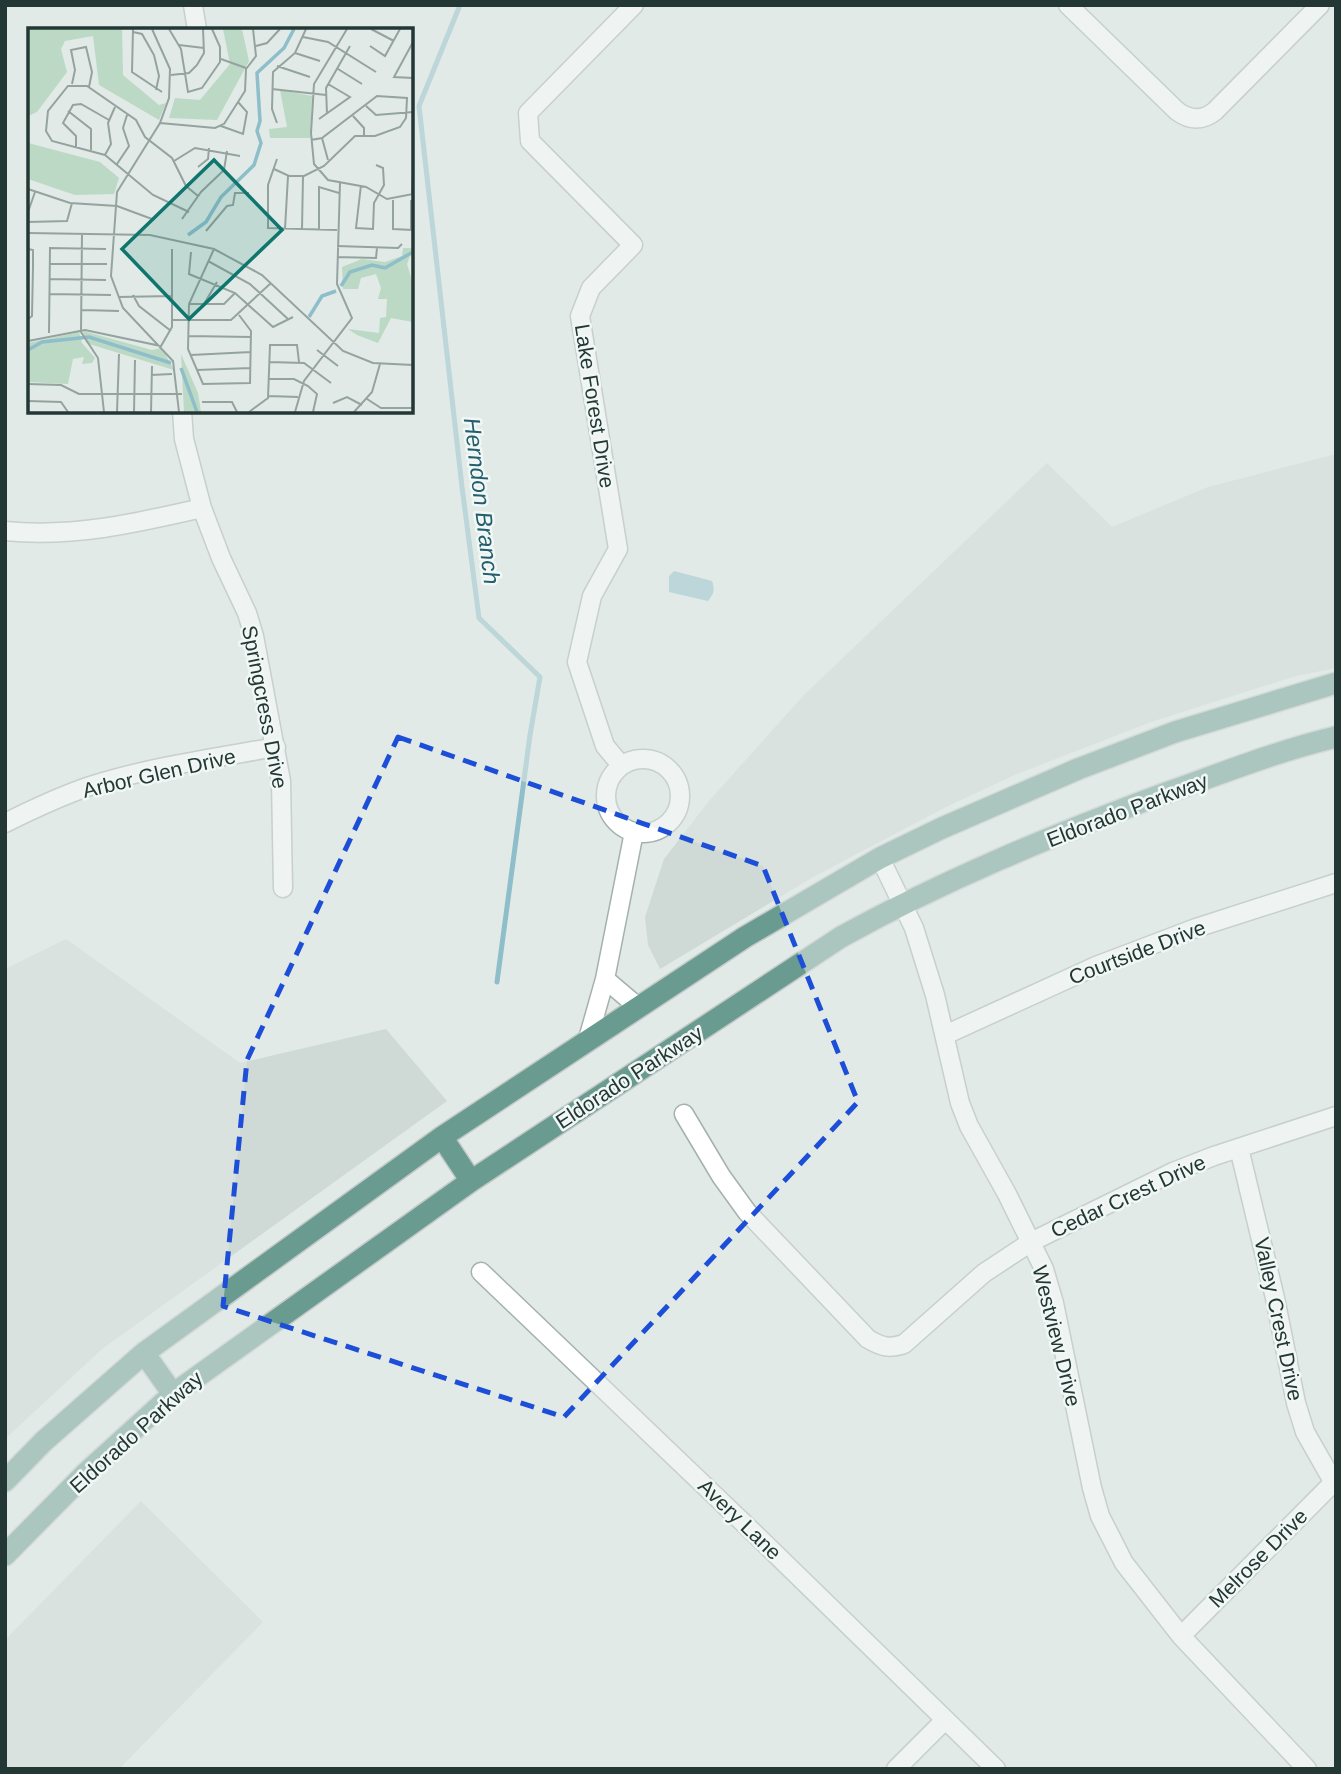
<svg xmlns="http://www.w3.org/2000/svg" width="1341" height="1774" viewBox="0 0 1341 1774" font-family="Helvetica,sans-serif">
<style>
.built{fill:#cfd9d5}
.water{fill:#8ebeca}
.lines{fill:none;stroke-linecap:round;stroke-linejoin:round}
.stream{stroke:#8ebeca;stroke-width:5}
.minor-casing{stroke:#a4b1ad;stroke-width:21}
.primary-casing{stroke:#c1c7c6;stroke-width:24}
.minor{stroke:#fff;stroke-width:18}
.primary{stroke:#699b90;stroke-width:21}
.marked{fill:none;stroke:#1d4ed8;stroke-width:5;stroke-dasharray:14 9;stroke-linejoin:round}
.labels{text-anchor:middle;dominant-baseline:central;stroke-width:5;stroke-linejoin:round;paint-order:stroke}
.street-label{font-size:21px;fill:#233834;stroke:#f1f7f4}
.water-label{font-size:23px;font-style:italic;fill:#235e6e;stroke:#f1f7f4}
.inset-river{fill:none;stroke:#8ebeca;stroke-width:3.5}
.inset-road{fill:none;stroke:#95a39f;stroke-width:2}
.view{fill:#0f766e;fill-opacity:0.15;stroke:#0f766e;stroke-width:3.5}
.inset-edge{fill:none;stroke:#233834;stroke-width:3.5}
</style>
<rect width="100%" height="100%" fill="#e1eae6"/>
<!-- built -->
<path class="built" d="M 1336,454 L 1336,668 L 1296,676 L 1151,722 L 1017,774 L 946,807 L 815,876 L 660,969 L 648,945 L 645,917 L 664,859 L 709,801 L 804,695 L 1047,463 L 1112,527 L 1208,487 Z
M 66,939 L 240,1063 L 386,1029 L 447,1101 L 102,1349 L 5,1439 L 5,969 Z
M 141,1501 L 263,1622 L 119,1769 L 5,1769 L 5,1640 Z"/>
<!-- water -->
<path class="water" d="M 674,571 L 712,581 C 715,589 714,594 708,601 L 669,592 L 669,576 Z"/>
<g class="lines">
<!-- stream -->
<path class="stream" d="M 460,5 L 419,106 L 462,487 L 479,618 L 540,677 L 530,735 L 497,982"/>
<defs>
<path id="minor" d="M 193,5 L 197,30
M 1068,5 L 1177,111 C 1190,121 1203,121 1215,111 L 1320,5
M 182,411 L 184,439 L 202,508 L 221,558 L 247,613 L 254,636 L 281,781 L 283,888
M 5,531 C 72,538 137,523 202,508
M606 796a37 37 0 1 1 74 0a37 37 0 1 1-74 0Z
M 621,765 L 605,746 L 577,662 L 592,596 L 618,549 L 580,316 L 591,288 L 633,245 L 530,141 L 528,113 L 634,5
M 5,823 C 33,809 61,796 90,786 C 150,767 214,758 276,747
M 880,858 L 914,928 L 935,995 L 960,1103 L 969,1126 L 1007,1194 L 1044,1269 L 1054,1303 L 1092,1488 L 1100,1516 L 1124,1563 L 1181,1636 L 1307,1769
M 605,979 L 638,1007
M 945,1035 L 1096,966 L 1196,928 L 1336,883
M 588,1039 L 605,979 L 634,832
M 684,1114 L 721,1176 L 747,1212 L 868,1339 C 882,1347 889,1349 904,1344 L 984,1273 L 1031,1242 L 1173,1172 L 1214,1156 L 1336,1116
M 1239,1148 L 1275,1298 L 1296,1403 L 1305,1432 L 1334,1483
M 481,1272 L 754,1533 L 996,1769
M 1181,1636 L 1336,1480
M 896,1769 L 945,1720"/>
<path id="primary" d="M 442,1137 L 471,1181
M 144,1353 L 173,1394
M 5,1481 L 44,1441 L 144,1353 L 442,1137 L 745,937 L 880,858 L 942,828 L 1078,769 L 1175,732 L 1336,683
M 5,1555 L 87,1472 L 173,1394 L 471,1181 L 841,937 C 944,880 1053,835 1163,794 C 1220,774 1277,751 1336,737"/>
</defs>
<!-- minor casing -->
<use href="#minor" class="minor-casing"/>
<!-- primary casing -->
<use href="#primary" class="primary-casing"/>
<!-- minor -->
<use href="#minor" class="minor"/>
<!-- primary -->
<use href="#primary" class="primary"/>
</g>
<!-- marked area -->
<path d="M0 0H1341V1774H0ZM 398,737 L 763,866 L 858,1102 L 564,1417 L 223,1306 L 247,1060 Z" fill="#e1eae6" fill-opacity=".55" fill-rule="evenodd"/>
<path class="marked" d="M 398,737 L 763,866 L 858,1102 L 564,1417 L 223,1306 L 247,1060 Z"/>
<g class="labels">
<!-- street labels -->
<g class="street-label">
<text transform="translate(595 406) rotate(81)">Lake Forest Drive</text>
<text transform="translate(265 707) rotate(79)">Springcress Drive</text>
<text transform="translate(159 773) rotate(-13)">Arbor Glen Drive</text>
<text transform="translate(1127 810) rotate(-21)">Eldorado Parkway</text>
<text transform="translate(1137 952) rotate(-21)">Courtside Drive</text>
<text transform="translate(629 1077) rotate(-33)">Eldorado Parkway</text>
<text transform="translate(1128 1196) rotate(-25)">Cedar Crest Drive</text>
<text transform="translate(1279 1319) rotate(78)">Valley Crest Drive</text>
<text transform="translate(1057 1336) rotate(76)">Westview Drive</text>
<text transform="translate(136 1432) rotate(-42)">Eldorado Parkway</text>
<text transform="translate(740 1519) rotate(44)">Avery Lane</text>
<text transform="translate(1258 1558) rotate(-45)">Melrose Drive</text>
</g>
<!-- water labels -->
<g class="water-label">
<text transform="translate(482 501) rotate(83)">Herndon Branch</text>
</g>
</g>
<!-- overview -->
<g transform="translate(28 28)">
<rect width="385" height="385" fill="#e1eae6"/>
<path d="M 0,1 L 94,1 L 95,47 L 131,77 L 138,75 L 131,92 L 71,57 L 65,8 L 37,13 L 33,21 L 39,44 L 9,84 L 0,88 ZM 195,1 L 214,1 L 221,33 L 189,92 L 141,90 L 147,70 L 172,72 L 202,36 ZM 252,62 L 284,68 L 282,110 L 242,110 L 241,101 L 259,99 ZM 0,115 L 72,134 L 91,150 L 86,166 L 47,167 L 0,151 ZM 375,220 L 385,220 L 379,236 L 385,256 L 385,294 L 363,290 L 350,315 L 329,307 L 320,301 L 351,305 L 352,290 L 358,289 L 359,271 L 350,271 L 353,260 L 348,246 L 333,250 L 330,261 L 315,261 L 314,239 L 334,231 L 357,234 L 374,228 ZM 55,303 L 124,322 L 134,320 L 146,342 L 58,315 ZM 51,304 L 54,315 L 67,330 L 64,335 L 54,336 L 56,329 L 45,331 L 40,356 L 0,354 L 0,315 ZM 153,326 L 170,365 L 173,384 L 156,384 Z" fill="#bbd9c5"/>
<path class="inset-river" d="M 160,207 L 178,194 L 193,169 L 226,137 L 233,115 L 229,103 L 232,93 L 229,45 L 256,20 L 266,1M 313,258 L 322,244 L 344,237 L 357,240 L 385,224M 281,289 L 294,268 L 308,263M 0,322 L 14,314 L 61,309 L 143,335M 153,340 L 169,384"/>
<path class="inset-road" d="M 105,1 L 104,44 L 134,64M 124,1 L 142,41 L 141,70 L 132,95 L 89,164 L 83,248 L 95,280 L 145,333 L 151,384M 141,1 L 153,21 L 160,64 L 174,60 L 192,34 L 192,19 L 184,1M 319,1 L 286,56 L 283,105 L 286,136 L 300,152 L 338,159 L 359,171 L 385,166M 343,1 L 366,13M 105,4 L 114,6 L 126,27 L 131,48 L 128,62M 275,9 L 300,14 L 348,44M 385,14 L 366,49 L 385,50M 151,17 L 176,20M 228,18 L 239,15 L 252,1M 342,18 L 357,28 L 372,1M 267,25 L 292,33M 193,31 L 218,40M 249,38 L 282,49M 310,41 L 334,56M 143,47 L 161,45 L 169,37 L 176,25 L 175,1M 44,56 L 47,42 L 43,22 L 58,19 L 64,44 L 61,59M 244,61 L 298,67M 338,78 L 348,87 L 385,84M 40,83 L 63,101 L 63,122M 299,86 L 298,60 L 322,18M 325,88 L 336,100 L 336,107M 291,91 L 322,69 L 300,56M 132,95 L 187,100 L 196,96 L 217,63 L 218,41 L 228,28 L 225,1M 249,95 L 244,81 L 245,44 L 267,25 L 278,1M 193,98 L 215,106 L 219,84 L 210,74M 294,110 L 300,132M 48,119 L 48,108 L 35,95 L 45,77 L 53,76 L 81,92M 77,127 L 83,116 L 80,95 L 87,79M 249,131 L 240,157 L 240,200 L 309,202M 146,133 L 167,120 L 212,128M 89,136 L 101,118 L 95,100 L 99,87M 170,139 L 180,131 L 181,120M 246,141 L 261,148 L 276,148 L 296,138 L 327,108 L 347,108 L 372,99 L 378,90 L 379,70 L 349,68 L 294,110 L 283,112M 333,157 L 328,200 L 345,201 L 346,175 L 356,157 L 355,140 L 348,137M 0,161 L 42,175 L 89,178 L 124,191M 384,166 L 385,144M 365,172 L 365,201 L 385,202M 383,172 L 383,202M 0,184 L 7,164M 161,184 L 125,167 L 77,127 L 24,113 L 18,103 L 20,83 L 40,58 L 59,58 L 108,92 L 117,109 L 144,130 L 158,158 L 170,168M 154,191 L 173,164 L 196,142 L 199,123M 0,194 L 39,193 L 44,175M 257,201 L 260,148M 274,201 L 275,148M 291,201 L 291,159 L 311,165M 178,203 L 199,178 L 205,177 L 207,165 L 221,165M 0,205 L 122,207 L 186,221 L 234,247 L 315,323 L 345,335 L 385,337M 54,206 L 53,304 L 70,330 L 76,384M 309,218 L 370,220 L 374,216M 0,221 L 5,222 L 5,239 L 4,288 L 0,291M 186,221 L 161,276 L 160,321 L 175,356 L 222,355 L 223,303 L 211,287M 163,224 L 161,246 L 207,265 L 245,299 L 265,289M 309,229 L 348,230 L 349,220M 180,233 L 222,256 L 261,292M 22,236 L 79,236M 22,251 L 78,252M 21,266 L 83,267M 105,267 L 111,278 L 143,303M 90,269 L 144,268M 161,276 L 196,276 L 207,265M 176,276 L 189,254M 54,282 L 91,283M 144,292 L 203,292 L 243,255M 21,305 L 22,220 L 78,221M 160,308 L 223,309M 0,313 L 57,302 L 133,318 L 144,299 L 144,221M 289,322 L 310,338M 163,327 L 223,324M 241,334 L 276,335 L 303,355M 169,342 L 223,340M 123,347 L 144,346M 241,351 L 266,351 L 280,358 L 289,366 L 285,384M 0,356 L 33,357 L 51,366 L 154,366M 241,368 L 270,369M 339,371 L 353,380 L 385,380M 0,373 L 33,374 L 40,384M 174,374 L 204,374 L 209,384M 305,375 L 319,369 L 334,377M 89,384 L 91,326M 106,384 L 107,332M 123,384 L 124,338M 221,384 L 240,370 L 242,317 L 269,317 L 271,334M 267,384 L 276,353 L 324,290 L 309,256 L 312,155M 326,384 L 344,364 L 352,336"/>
<path class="view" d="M 186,132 L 254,202 L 161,291 L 94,221 Z"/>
<rect width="385" height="385" class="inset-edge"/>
</g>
<!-- border -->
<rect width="1341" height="1774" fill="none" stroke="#233834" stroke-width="14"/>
</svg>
